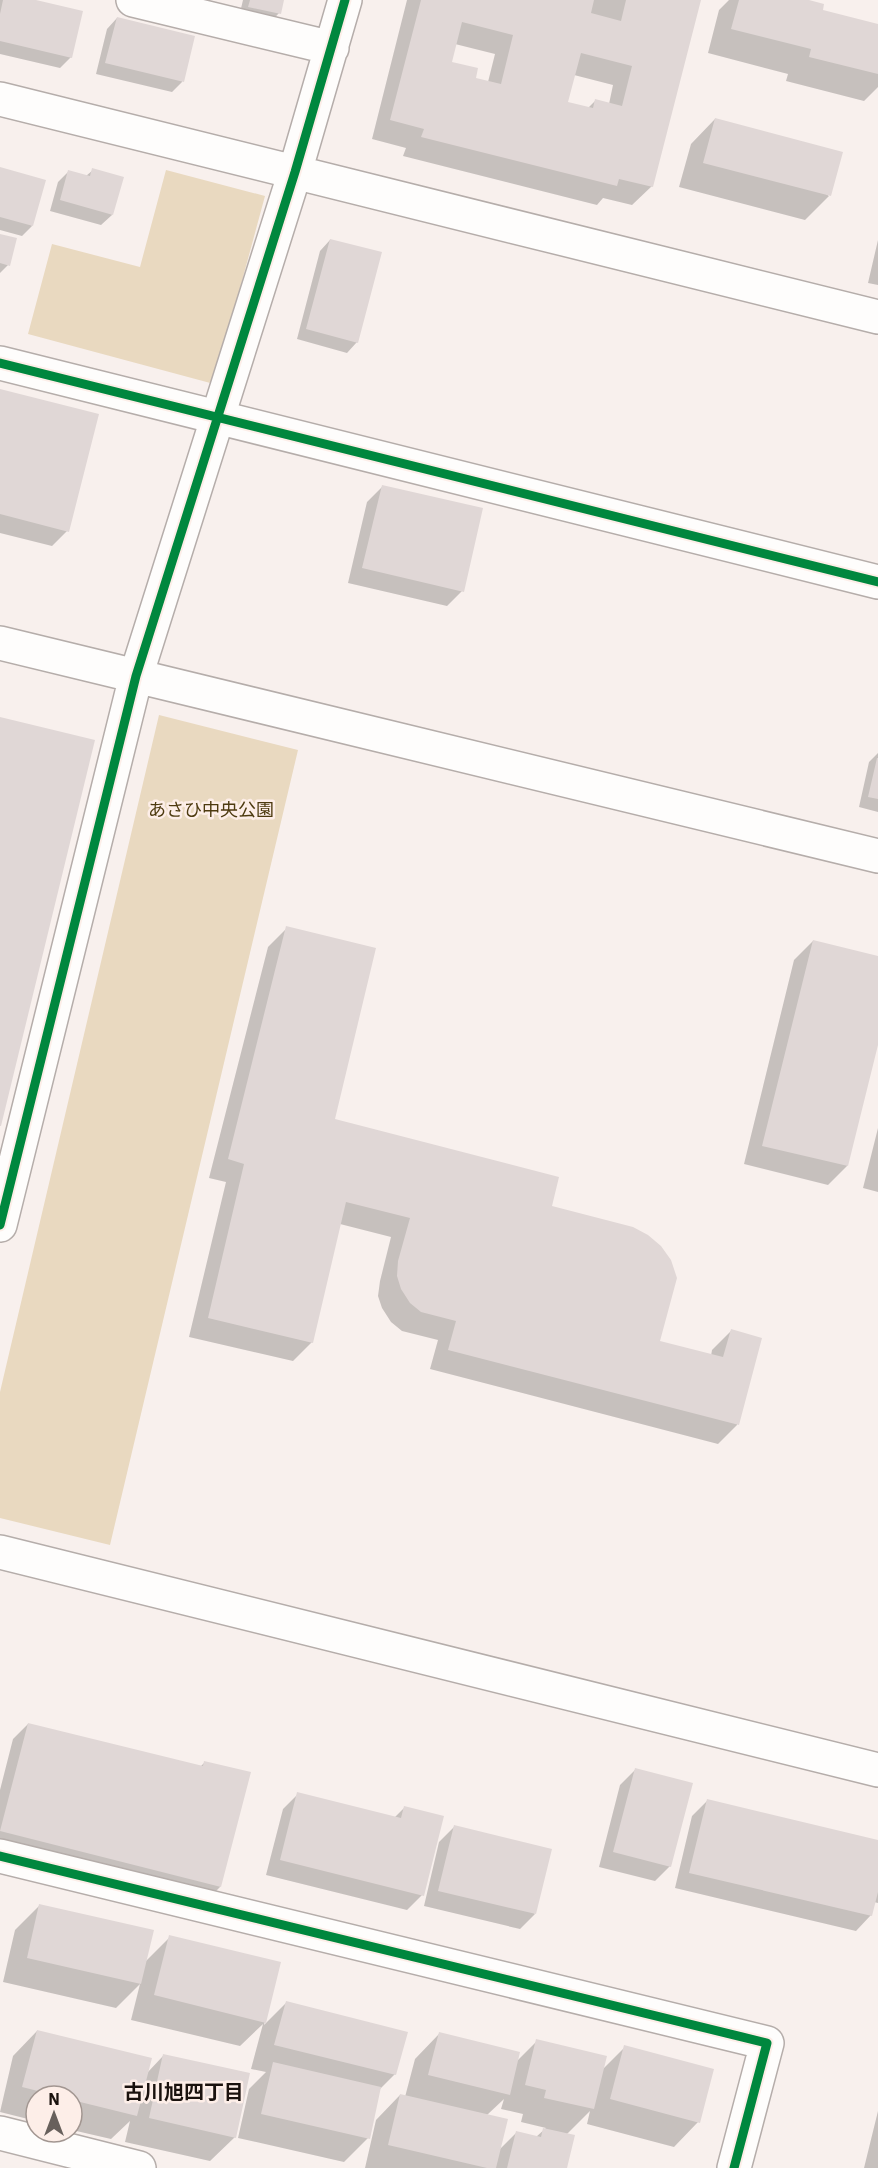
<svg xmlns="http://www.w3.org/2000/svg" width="878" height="2168" viewBox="0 0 878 2168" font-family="'IBM Plex Sans','Noto Sans JP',sans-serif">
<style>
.green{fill:#e9d9c0}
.shadow{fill:#0003;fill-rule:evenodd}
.building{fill:#e0d7d6;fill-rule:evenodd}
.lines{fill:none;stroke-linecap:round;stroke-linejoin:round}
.minor-casing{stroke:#b5adaa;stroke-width:36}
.minor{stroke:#fefdfc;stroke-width:33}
.cycleway-casing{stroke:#fdeee8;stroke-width:13}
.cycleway{stroke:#00873e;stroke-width:9}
.labels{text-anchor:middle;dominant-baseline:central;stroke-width:5;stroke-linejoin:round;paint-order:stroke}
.park-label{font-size:18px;fill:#4d3a0f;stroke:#fdeee8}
.neighbourhood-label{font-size:20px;font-weight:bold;fill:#1a120e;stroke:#fdeee8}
</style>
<rect width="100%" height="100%" fill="#f8f0ed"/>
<!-- green -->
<path class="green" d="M 166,170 L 265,196 L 214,384 L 28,334 L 52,244 L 140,267 Z
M 159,715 L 298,750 L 110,1545 L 0,1518 L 0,1392 Z"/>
<!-- shadow -->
<path class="shadow" d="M 0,0 L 29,0 L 71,57 L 60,68 L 0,54 Z
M 243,0 L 283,0 L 279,13 L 269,24 L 239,17 Z
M 407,0 L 699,0 L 652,186 L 632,205 L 603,198 L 597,205 L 403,156 L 406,148 L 372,139 ZM 455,44 L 495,54 L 488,82 L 474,79 L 450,63 ZM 574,75 L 613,85 L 609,104 L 596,100 L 587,109 L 566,103 Z
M 729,0 L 803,0 L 821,11 L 878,26 L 878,87 L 864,101 L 786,81 L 788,74 L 708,53 L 719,10 Z
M 117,18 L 193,37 L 182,82 L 172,92 L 96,74 L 107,29 Z
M 715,119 L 829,196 L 805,220 L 679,187 L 691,144 Z
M 0,169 L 32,226 L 22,236 L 0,230 Z
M 93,170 L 112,215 L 101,225 L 50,211 L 58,182 L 69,171 L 86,176 Z
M 0,235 L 8,265 L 0,273 Z
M 330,240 L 357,342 L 347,353 L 297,339 L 320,251 Z
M 878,240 L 878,285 L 868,283 Z
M 0,391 L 67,531 L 52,546 L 0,533 Z
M 382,487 L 462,591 L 447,606 L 348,583 L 367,502 Z
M 878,753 L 878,812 L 859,807 L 869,762 Z
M 287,928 L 333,1120 L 550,1207 L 658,1342 L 711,1356 L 712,1350 L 731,1331 L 760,1339 L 737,1425 L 718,1444 L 430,1369 L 438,1340 L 402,1331 L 391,1322 L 382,1308 L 378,1296 L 380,1281 L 391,1237 L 340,1224 L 312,1342 L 293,1361 L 189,1337 L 226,1182 L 209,1178 L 268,947 Z
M 813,941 L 878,958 L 878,1039 L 847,1166 L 828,1185 L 744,1164 L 794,960 Z
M 878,1128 L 878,1192 L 863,1188 Z
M 28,1724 L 200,1767 L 205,1762 L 220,1887 L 205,1902 L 0,1850 L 0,1790 L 13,1739 Z
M 635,1770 L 670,1866 L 655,1881 L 599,1867 L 620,1785 Z
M 298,1794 L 394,1818 L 405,1807 L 422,1895 L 407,1910 L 266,1875 L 283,1809 Z
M 707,1801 L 878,1842 L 878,1903 L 874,1902 L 871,1915 L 856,1931 L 675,1888 L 692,1816 Z
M 454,1827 L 535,1914 L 520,1929 L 424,1906 L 439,1842 Z
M 40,1905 L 145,1962 L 170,1937 L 279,1964 L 264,2025 L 286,2003 L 395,2074 L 379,2090 L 368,2138 L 344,2162 L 238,2138 L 249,2089 L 266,2072 L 251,2069 L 263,2024 L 240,2046 L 131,2020 L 140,1984 L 116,2008 L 3,1982 L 15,1930 Z
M 37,2031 L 147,2073 L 163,2056 L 235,2137 L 210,2161 L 125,2142 L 130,2121 L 111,2139 L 72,2130 L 72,2096 L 36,2096 L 36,2121 L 0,2112 L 13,2056 Z
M 439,2034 L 517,2061 L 537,2041 L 602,2070 L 625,2047 L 698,2122 L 674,2147 L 587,2124 L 590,2111 L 566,2135 L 566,2168 L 365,2168 L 376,2120 L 400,2095 L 405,2097 L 415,2059 ZM 504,2099 L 501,2109 L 523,2114 L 521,2122 L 546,2128 L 536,2137 L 517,2132 L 499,2150 L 487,2115 Z
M 878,2111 L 878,2168 L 864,2168 Z"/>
<!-- building -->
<path class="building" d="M 3,0 L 36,0 L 83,11 L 72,58 L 0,41 L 0,14 Z
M 250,0 L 284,0 L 281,14 L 248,7 Z
M 421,0 L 594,0 L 591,13 L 621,21 L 626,0 L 701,0 L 653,187 L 619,179 L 617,186 L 421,137 L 424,129 L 390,120 ZM 462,22 L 513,35 L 501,84 L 476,78 L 478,68 L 452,62 ZM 581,53 L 632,66 L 622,106 L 595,99 L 593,108 L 568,102 Z
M 739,0 L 809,0 L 824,4 L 823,10 L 878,24 L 878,74 L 809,57 L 811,49 L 731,29 Z
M 117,17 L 195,36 L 184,82 L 105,63 Z
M 715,118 L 843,152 L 831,196 L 703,163 Z
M 0,167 L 46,180 L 33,226 L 0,217 Z
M 92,168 L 124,177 L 113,215 L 60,200 L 68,170 L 90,176 Z
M 0,234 L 17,238 L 10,266 L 0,263 Z
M 330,239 L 382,252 L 358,343 L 306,329 Z
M 0,389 L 99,414 L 69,532 L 0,514 Z
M 382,485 L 483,508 L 464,592 L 362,568 Z
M 0,717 L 95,740 L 1,1126 L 0,1126 Z
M 877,758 L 878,758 L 878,799 L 868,797 Z
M 286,926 L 376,948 L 335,1119 L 559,1177 L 552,1206 L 633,1227 L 648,1235 L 661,1246 L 671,1260 L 677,1278 L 660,1341 L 723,1357 L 731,1329 L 762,1338 L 739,1425 L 448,1350 L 456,1321 L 421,1312 L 410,1303 L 401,1289 L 397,1276 L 398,1261 L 410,1218 L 346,1202 L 313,1343 L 208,1318 L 244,1164 L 228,1159 Z
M 813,940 L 878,956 L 878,1045 L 848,1166 L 762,1146 Z
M 28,1723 L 203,1766 L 204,1761 L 251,1772 L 221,1887 L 0,1831 Z
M 635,1768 L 693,1783 L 671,1867 L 613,1852 Z
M 297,1792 L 401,1818 L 404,1806 L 444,1816 L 424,1896 L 280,1860 Z
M 707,1799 L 878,1840 L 878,1892 L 872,1916 L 689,1873 Z
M 454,1825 L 552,1849 L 536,1914 L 438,1891 Z
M 39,1904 L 154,1930 L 141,1984 L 27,1958 Z
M 169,1935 L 281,1962 L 266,2023 L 154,1995 Z
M 286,2001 L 408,2032 L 396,2075 L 274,2045 Z
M 37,2030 L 152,2058 L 137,2116 L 72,2100 L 72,2096 L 58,2096 L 22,2087 Z
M 439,2032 L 520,2052 L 510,2095 L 428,2075 Z
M 536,2039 L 607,2056 L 594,2109 L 544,2098 L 546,2090 L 525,2085 Z
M 624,2045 L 714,2069 L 700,2123 L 610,2099 Z
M 163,2054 L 250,2073 L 236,2138 L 149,2118 Z
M 273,2062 L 381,2087 L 370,2139 L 261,2114 Z
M 400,2094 L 508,2119 L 496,2168 L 487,2168 L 388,2145 Z
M 543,2128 L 575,2135 L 567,2168 L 507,2168 L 516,2131 L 541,2137 Z"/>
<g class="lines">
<defs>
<path id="minor" d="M 133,0 L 332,48
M 0,99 L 878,317
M 0,363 L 878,582
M 0,643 L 878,856
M 0,1225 L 136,676 L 295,172 L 345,0
M 0,1552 L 878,1770
M 0,1856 L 767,2043 L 734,2168
M 0,2133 L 139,2168"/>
</defs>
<!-- minor casing -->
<use href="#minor" class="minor-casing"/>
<!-- minor -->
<use href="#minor" class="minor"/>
<defs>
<path id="cycleway" d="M 0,363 L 878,582
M 0,1225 L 136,676 L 295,172 L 345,0
M 0,1856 L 767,2043 L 734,2168"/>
</defs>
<!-- cycleway casing -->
<use href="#cycleway" class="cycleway-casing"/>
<!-- cycleway -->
<use href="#cycleway" class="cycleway"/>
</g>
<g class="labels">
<!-- park labels -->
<g class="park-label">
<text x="211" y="809">あさひ中央公園</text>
</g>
<!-- neighbourhood labels -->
<g class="neighbourhood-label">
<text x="184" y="2091">古川旭四丁目</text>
</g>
</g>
<!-- north arrow -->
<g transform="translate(54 2114)"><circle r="28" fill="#fdeee8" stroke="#a29691" stroke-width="1.5"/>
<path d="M0-4.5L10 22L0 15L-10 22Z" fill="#68605c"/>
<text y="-9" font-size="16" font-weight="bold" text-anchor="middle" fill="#1a120e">N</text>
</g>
</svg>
